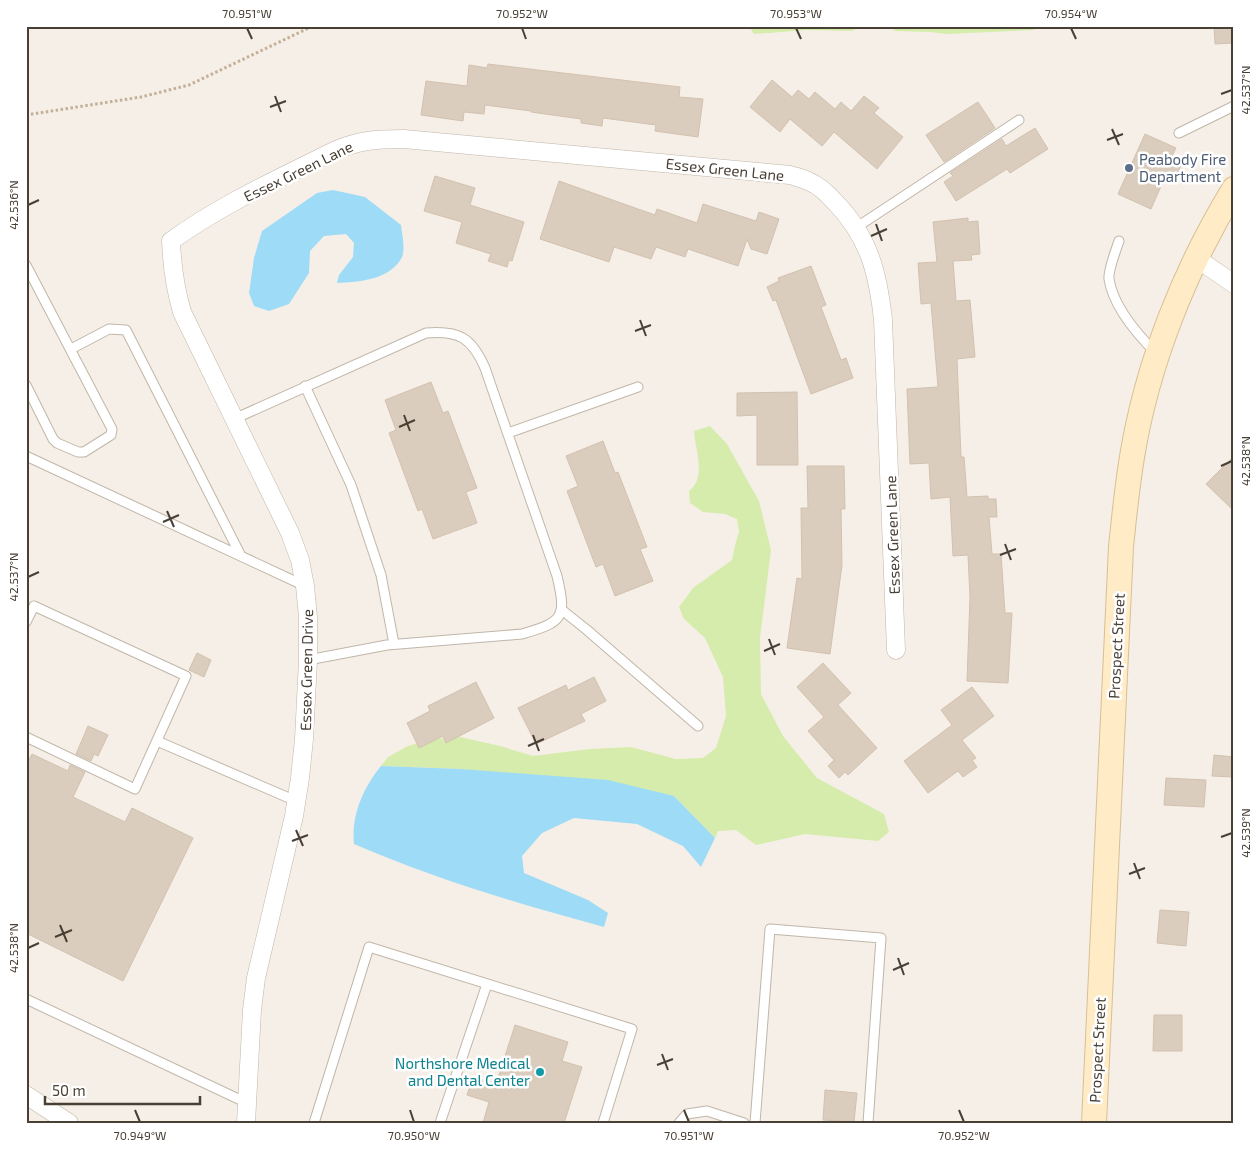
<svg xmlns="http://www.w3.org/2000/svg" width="1260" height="1149" viewBox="0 0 1260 1149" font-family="'Exo 2',sans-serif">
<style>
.green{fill:#d6ecac}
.water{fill:#9edbf6}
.building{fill:#dacdbe;stroke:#d3c1ae}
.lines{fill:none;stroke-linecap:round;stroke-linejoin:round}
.lane-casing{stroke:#c1b6a8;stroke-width:11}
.street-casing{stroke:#c1b6a8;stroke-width:19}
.secondary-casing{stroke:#d8bf93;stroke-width:26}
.path{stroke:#c4b098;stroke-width:3;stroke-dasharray:2.5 2.5;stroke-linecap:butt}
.lane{stroke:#fff;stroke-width:9}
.street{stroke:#fff;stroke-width:18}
.secondary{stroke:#ffecc6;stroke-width:24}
.ticks{fill:none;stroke:#483f35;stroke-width:2}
.service-dot{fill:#5c6f8a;stroke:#fff;stroke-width:2}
.culture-dot{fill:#0f9aa8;stroke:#fff;stroke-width:2}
.labels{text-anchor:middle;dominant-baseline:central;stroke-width:5;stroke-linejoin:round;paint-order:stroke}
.service-label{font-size:15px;fill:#4e5e75;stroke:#fff;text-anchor:start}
.street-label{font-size:15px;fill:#483f35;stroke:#fff}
.culture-label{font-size:15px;fill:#0d838f;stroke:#fff;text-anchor:end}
.neatline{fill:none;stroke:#483f35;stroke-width:2}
.ticks-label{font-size:12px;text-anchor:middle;fill:#483f35}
</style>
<rect width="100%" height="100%" fill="#f5efe7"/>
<!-- green -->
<path class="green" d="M 749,26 L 866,26 L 851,31 L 806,30 L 754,34 Z
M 887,26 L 1043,26 L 1033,30 L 947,34 L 930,32 L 896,31 Z
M 710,426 L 727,444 L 759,501 L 771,550 L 760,638 L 761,694 L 783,736 L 817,778 L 884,814 L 889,832 L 878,841 L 805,834 L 756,845 L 736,830 L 718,831 L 715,838 L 674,796 L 461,769 L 381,766 L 388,757 L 408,746 L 432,739 L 460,737 L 500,746 L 533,756 L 590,749 L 631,747 L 676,759 L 703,758 L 716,748 L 726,716 L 723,677 L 705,638 L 684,619 L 679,607 L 693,588 L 732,560 L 735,545 L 739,532 L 737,519 L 725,514 L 703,512 L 690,503 L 689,491 C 707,478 695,449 694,431 Z"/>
<!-- water -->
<path class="water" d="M 333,190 L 365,197 L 401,225 C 402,235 406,251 401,259 C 388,280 359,282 337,283 L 339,275 L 353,257 L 354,243 L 346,234 L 324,236 L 310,251 L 309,273 L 289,304 L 269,311 L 254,306 L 249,293 L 254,258 L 262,231 L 317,193 Z
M 381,766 L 461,769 L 608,780 L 674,796 L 715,838 L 701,867 L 683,846 L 637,824 L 574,818 L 542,833 L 522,856 L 524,873 L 588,900 L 608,913 L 604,927 C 519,904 435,879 354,844 C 351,816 363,788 381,766 Z"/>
<!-- building -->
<path class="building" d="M 1214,26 L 1234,26 L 1234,43 L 1215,44 Z
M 488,64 L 680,87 L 679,97 L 703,99 L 698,137 L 655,131 L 656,125 L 603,118 L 602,126 L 581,123 L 581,119 L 531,112 L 531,111 L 485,105 L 484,114 L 464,112 L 463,121 L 421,115 L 426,81 L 467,86 L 469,65 L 487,68 Z
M 772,80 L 792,97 L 798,90 L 809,99 L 815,92 L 835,109 L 841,102 L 851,111 L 864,96 L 879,108 L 874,113 L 903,137 L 877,169 L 834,132 L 822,146 L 790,119 L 780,132 L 750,107 Z
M 978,102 L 995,128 L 944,162 L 926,135 Z
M 1035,128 L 1048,149 L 1010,173 L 1007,169 L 956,201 L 944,182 L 953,176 L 950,173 L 1002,139 L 1006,146 Z
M 1145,134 L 1176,148 L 1171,158 L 1182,163 L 1175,179 L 1166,175 L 1151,209 L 1118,194 Z
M 435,176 L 475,188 L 470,205 L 524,222 L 512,261 L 509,260 L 507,267 L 488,261 L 491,254 L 456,243 L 462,222 L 424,211 Z
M 559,181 L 655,215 L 657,209 L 697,223 L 703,204 L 756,221 L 759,212 L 779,219 L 767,254 L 751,249 L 747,239 L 738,266 L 688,249 L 685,257 L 656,247 L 651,259 L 614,247 L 609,262 L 540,239 Z
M 968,218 L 968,222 L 978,221 L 980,254 L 971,255 L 972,260 L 953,261 L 956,301 L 970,300 L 975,357 L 957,359 L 961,457 L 964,457 L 967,497 L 988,496 L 988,499 L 996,499 L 997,517 L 989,517 L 992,554 L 1001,554 L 1005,613 L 1012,613 L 1008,683 L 967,681 L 970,597 L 968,555 L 953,556 L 950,497 L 931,499 L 929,463 L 910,464 L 907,389 L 938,387 L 931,303 L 921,304 L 918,263 L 937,262 L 933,222 Z
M 811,266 L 826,305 L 821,307 L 841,360 L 846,358 L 853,378 L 811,394 L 776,300 L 773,301 L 767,287 L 779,281 L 778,278 Z
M 431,382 L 443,413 L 448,411 L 477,488 L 466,492 L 477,523 L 433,539 L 422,509 L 418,511 L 389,433 L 396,430 L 385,400 Z
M 797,392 L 798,465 L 757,465 L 757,415 L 737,416 L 737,393 Z
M 603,441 L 615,473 L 618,472 L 647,547 L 640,549 L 653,581 L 615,596 L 603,564 L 596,567 L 567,491 L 578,486 L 566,456 Z
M 1234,456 L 1234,511 L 1206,484 Z
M 807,466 L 844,466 L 845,509 L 841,509 L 842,565 L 830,654 L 787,648 L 797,578 L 802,579 L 801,508 L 808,508 Z
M 197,653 L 211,660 L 204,677 L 189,670 Z
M 823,663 L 851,693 L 838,705 L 877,748 L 848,775 L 845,772 L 839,778 L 828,766 L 834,760 L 808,731 L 824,717 L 797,687 Z
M 594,677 L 606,701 L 581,714 L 585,721 L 536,744 L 518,708 L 566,685 L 568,690 Z
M 476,682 L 494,718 L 446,743 L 443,736 L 419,748 L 407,723 L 430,711 L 428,706 Z
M 972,687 L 994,716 L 962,740 L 976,758 L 972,760 L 977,767 L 963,777 L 958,771 L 928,793 L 904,761 L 952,725 L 941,710 Z
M 88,726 L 108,735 L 98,756 L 94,754 L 91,761 L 76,754 Z
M 32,754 L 68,771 L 70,765 L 85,772 L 73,797 L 125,822 L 132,808 L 193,838 L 123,981 L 26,933 L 26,766 Z
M 1214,755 L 1234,757 L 1234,777 L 1212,776 Z
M 1166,778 L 1206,780 L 1204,807 L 1164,805 Z
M 1160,910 L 1189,912 L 1186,946 L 1157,943 Z
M 1154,1015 L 1182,1015 L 1182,1051 L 1153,1051 Z
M 515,1025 L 568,1042 L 562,1061 L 582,1067 L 564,1123 L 483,1123 L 489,1102 L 467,1095 L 473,1077 L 496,1084 Z
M 825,1090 L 857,1093 L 854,1122 L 823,1120 Z"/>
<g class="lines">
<defs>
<path id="lane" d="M 1179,133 L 1234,106
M 857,227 L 1019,120
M 1119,241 C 1116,250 1108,270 1109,279 C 1113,306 1138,335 1156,353
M 26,265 L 112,429 L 111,435 L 84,452 L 78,452 L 57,443 L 53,439 L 26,385
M 71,349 L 109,329 L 126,330 L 241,556
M 305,386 L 351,485 L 381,575 L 394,644
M 234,419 L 426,333 C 459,330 472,338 485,368 L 557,576 C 567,618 563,622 522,634 L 387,645 L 308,660
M 508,433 L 638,387
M 26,456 L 305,586
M 562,610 L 587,630 L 698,726
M 26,622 L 34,606 L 186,676 L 135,789 L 26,737
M 157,741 L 296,801
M 26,999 L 247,1103
M 314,1123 L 369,947 L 632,1029 L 603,1123
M 440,1123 L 487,984
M 679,1123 L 687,1114 L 707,1111 L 744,1123
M 755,1123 L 770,929 L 881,938 L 868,1123"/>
<path id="street" d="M 1196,258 L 1234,284
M 26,1095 L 69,1123
M 246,1123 L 252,1010 L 256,978 L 294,816 L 300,778 L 304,739 L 308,660 L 308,617 L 305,586 L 300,560 L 290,533 L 182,312 C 175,288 172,266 171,241 C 222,204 280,178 336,150 C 361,140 377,139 404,139 L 790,175 C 796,177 802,178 808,181 C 818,185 828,194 835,202 C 869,237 878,273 883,320 L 896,650"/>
<path id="secondary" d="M 1094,1123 L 1121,547 C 1124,517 1127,487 1132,457 C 1147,364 1185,269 1234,189"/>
</defs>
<!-- lane casing -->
<use href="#lane" class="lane-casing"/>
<!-- street casing -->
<use href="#street" class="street-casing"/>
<!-- secondary casing -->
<use href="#secondary" class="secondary-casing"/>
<!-- path -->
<path class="path" d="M 26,115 L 141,97 L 189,85 L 313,26"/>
<!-- lane -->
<use href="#lane" class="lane"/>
<!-- street -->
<use href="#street" class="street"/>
<!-- secondary -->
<use href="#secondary" class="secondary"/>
</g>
<!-- ticks -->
<path class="ticks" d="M 247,28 L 252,39M 522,28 L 526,39M 796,28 L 801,39M 1071,28 L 1076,39M 1221,94 L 1232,90M 275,96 L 281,112M 270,107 L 286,101M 1112,129 L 1119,145M 1107,140 L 1123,134M 28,205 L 39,200M 876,224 L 882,241M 871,236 L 887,229M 640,320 L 646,336M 635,331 L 651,325M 404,415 L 410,431M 399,427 L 415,420M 1221,466 L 1232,461M 167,511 L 174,527M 163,522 L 179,515M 1005,544 L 1011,560M 1000,555 L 1016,549M 28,577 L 39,572M 769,639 L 775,655M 764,651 L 780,644M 533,735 L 539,751M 528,746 L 544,739M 296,830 L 303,846M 1221,837 L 1232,833M 292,841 L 308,835M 1134,863 L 1140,879M 1129,874 L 1145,868M 60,925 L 67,942M 55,937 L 72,930M 28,948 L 39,943M 898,958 L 904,975M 893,970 L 909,963M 662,1054 L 668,1070M 657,1065 L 673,1059M 135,1110 L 140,1122M 410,1110 L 414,1122M 684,1110 L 689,1122M 959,1110 L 964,1122"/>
<!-- markers -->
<circle class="service-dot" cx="1129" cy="168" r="5"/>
<circle class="culture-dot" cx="540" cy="1072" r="5"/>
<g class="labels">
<!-- service labels -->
<g class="service-label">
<text x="1139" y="159">Peabody Fire<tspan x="1139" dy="17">Department</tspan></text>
</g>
<!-- street labels -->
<g class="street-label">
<text transform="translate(725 169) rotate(6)">Essex Green Lane</text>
<text transform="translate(298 171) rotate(-26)">Essex Green Lane</text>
<text transform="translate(892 535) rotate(-92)">Essex Green Lane</text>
<text transform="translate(1116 646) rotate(-87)">Prospect Street</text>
<text transform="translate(306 670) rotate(-89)">Essex Green Drive</text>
<text transform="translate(1097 1050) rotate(-87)">Prospect Street</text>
</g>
<!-- culture labels -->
<g class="culture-label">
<text x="530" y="1063">Northshore Medical<tspan x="530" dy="17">and Dental Center</tspan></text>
</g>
</g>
<!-- border -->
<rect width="1260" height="1149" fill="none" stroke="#ffffff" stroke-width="55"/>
<!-- scale -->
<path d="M45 1096v8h155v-8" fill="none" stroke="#483f35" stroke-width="2.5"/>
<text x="52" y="1096" font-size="15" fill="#483f35" stroke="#ffffff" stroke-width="4" paint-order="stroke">50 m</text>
<rect x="28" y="28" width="1204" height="1094" class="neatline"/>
<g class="ticks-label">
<text x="247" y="18">70.951°W</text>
<text x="522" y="18">70.952°W</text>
<text x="796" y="18">70.953°W</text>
<text x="1071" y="18">70.954°W</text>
<text transform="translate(1246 90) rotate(-90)" y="4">42.537°N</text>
<text transform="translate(14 205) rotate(-90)" y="4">42.536°N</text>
<text transform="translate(1246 461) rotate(-90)" y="4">42.538°N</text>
<text transform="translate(14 577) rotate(-90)" y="4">42.537°N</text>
<text transform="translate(1246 833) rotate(-90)" y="4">42.539°N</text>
<text transform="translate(14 948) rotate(-90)" y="4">42.538°N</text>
<text x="140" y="1140">70.949°W</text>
<text x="414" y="1140">70.950°W</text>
<text x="689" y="1140">70.951°W</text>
<text x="964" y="1140">70.952°W</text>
</g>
</svg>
